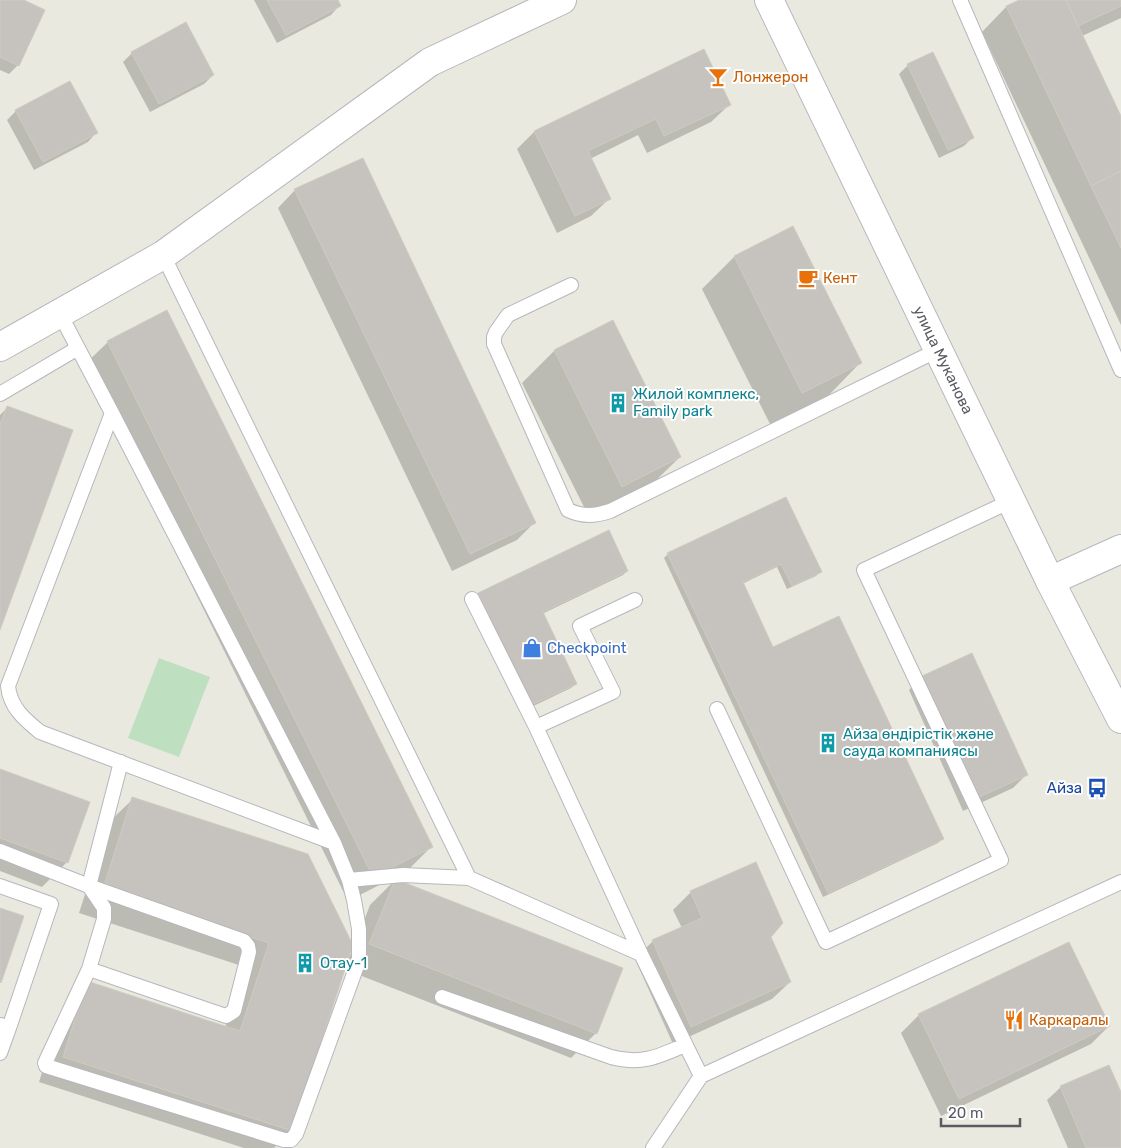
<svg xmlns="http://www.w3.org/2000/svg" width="1121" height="1148" viewBox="0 0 1121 1148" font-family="Rubik,sans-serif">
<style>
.green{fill:#bee0c1}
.shadow{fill:#0003}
.building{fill:#c6c3be;stroke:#cecbbf}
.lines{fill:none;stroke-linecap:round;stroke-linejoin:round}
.lane-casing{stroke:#b6b7bc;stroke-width:16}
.street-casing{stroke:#b6b7bc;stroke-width:30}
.secondary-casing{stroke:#b6b8be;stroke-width:30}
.lane{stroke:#fff;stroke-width:14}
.street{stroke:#fff;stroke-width:28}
.secondary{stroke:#fff;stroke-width:28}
.labels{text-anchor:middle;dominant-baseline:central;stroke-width:4;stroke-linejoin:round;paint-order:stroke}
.food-label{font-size:15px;fill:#c56008;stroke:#fff;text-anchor:start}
.street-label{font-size:15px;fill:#595b60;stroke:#fff}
.culture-label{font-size:15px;fill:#0d838f;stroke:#fff;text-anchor:start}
.shop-label{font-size:15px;fill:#366cbe;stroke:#fff;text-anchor:start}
.transit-label{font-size:15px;fill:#164399;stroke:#fff;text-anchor:end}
</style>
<rect width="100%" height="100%" fill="#eae9e0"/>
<!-- green -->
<path class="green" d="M 159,658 L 210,677 L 179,757 L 128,738 Z"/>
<!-- shadow -->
<path class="shadow" d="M 0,0 L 21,0 L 18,65 L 9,74 L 0,70 Z
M 254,0 L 336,0 L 339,6 L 331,15 L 277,43 Z
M 1022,0 L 1121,0 L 1121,18 L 1082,36 L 1121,119 L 1121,325 L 982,32 L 1006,7 Z
M 132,53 L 213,75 L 204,84 L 150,112 L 123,62 Z
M 932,54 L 972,138 L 964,146 L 939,158 L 899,74 L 908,65 Z
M 729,105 L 711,122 L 647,153 L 638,135 L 590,159 L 609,199 L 591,216 L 557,233 L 517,149 L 534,132 Z
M 16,111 L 96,133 L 88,142 L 34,170 L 7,120 Z
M 295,190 L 534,523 L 517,540 L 452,571 L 278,208 Z
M 792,228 L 860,363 L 828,396 L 770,424 L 702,289 L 734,257 Z
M 108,342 L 431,847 L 407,871 L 348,901 L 83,366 Z
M 554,351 L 680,457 L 647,489 L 590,519 L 522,383 Z
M 7,408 L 0,627 L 0,415 Z
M 786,499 L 820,572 L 816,576 L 787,589 L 777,567 L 742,584 L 772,649 L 942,839 L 938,843 L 823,897 L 664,558 L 668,554 Z
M 608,532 L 627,571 L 623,575 L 542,614 L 575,684 L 571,688 L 527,709 L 474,598 L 478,594 Z
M 972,655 L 1026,775 L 1013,788 L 963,811 L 909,690 L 922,677 Z
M 0,771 L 67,862 L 42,887 L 0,871 Z
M 133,799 L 351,955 L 370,905 L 395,880 L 596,1033 L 571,1058 L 344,969 L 291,1131 L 274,1148 L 244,1148 L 39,1082 L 63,1007 L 88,983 L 225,1027 L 245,967 L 79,913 L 108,823 Z
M 691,892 L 770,937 L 790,982 L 772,999 L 673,1044 L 635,959 L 653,941 L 682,928 L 673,910 Z
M 1069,943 L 1109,1026 L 1091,1044 L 941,1116 L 901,1033 L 918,1016 Z
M 1061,1087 L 1121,1095 L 1121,1148 L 1068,1148 L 1047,1100 Z"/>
<!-- building -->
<path class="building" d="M 0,0 L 24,0 L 45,10 L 19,66 L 0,57 Z
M 267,0 L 338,0 L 341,6 L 286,35 Z
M 1019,0 L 1066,0 L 1121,116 L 1121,171 L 1091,186 L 1006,6 Z
M 1066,0 L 1121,0 L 1121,6 L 1078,26 Z
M 186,22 L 214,75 L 159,104 L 131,52 Z
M 704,49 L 731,105 L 664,136 L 656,119 L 588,151 L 611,199 L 575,216 L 534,131 Z
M 933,52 L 974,138 L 948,150 L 907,64 Z
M 70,81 L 98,133 L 43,162 L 15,110 Z
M 363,158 L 536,523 L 470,554 L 294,189 Z
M 1121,171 L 1121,248 L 1091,186 Z
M 793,226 L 862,363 L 802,393 L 734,256 Z
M 167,310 L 433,847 L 373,877 L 107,341 Z
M 613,320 L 681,457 L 622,487 L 554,350 Z
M 7,406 L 73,430 L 0,630 L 0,425 Z
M 786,497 L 822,572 L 792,586 L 781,564 L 743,582 L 773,647 L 839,616 L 944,839 L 828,893 L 667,553 Z
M 609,530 L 628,571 L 543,612 L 577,684 L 531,705 L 478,593 Z
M 972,653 L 1028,775 L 977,798 L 922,676 Z
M 0,769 L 90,802 L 68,863 L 0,838 Z
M 132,797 L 308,854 L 353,945 L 292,1131 L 63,1057 L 87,981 L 240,1031 L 269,943 L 103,889 Z
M 756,862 L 783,923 L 771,937 L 791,982 L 691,1027 L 652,940 L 702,918 L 690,891 Z
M 395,879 L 623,968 L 597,1034 L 369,944 Z
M 0,908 L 24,916 L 1,983 L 0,982 Z
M 1069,942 L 1110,1026 L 959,1099 L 918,1014 Z
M 1109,1065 L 1121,1092 L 1121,1148 L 1086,1148 L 1060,1086 Z"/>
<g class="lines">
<defs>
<path id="lane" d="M 960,0 L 1121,370
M 163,255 L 469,878
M 571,285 L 508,315 L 496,332 L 494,337 L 494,344 L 568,510 C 583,517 595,516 610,511 L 938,350
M 60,314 L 112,413 L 334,843 L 349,880 L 354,900 L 359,929 L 359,960 L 296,1134 L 291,1140 L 284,1140 L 46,1066 L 45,1063 L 89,969 L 226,1016 L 234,1011 L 249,952 L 248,946 L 244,941 L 89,886 L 121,762
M 0,394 L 78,348
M 112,413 L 8,686 C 10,707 24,719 40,732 L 334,843
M 472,599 L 536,727
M 635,600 L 580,626 L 613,692 L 536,727 L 641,954 L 701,1076
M 717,709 L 826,942 L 1001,860 L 864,570 L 1011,501
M 0,851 L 89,886 L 104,908 L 104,919 L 89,969
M 349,880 L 403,875 L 469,878 L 641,954
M 0,886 L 51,904 L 9,1028
M 442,997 L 611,1057 C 641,1065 658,1057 685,1045
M 0,1053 L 9,1028 L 1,1025
M 653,1148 L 701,1076 L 1121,882"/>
<path id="street" d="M 0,347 L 163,255 L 430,62 L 562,0"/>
<g id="secondary">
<path id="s1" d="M 769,0 L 1050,581 L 1121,719"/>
<path d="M 1050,581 L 1121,549"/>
</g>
</defs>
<!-- lane casing -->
<use href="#lane" class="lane-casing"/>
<!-- street casing -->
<use href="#street" class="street-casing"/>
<!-- secondary casing -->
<use href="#secondary" class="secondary-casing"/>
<!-- lane -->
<use href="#lane" class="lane"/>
<!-- street -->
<use href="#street" class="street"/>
<!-- secondary -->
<use href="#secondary" class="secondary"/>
</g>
<!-- icons -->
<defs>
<symbol id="bar-bare" viewBox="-9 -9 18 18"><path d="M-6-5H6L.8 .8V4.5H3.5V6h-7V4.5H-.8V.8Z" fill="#e8710a" stroke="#fff" stroke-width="2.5" paint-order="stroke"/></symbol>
<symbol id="cafe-bare" viewBox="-9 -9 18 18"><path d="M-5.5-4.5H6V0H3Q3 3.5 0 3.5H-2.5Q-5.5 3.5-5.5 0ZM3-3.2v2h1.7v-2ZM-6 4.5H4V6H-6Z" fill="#e8710a" stroke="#fff" stroke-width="2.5" paint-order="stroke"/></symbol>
<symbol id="building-bare" viewBox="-9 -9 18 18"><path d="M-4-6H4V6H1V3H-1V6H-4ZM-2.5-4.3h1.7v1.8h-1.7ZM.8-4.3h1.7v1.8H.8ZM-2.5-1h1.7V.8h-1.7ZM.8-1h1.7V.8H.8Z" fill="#0f9aa8" stroke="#fff" stroke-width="2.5" paint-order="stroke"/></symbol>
<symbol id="shop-bare" viewBox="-9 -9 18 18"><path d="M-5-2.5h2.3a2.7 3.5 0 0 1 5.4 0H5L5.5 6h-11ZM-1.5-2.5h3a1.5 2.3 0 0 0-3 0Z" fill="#3f7fe0" stroke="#fff" stroke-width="2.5" paint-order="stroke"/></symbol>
<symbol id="bus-bare" viewBox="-9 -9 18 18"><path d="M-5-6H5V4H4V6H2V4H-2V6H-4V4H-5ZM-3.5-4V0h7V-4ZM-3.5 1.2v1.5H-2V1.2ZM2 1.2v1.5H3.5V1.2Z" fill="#1a4fb4" stroke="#fff" stroke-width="2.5" paint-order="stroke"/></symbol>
<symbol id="restaurant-bare" viewBox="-9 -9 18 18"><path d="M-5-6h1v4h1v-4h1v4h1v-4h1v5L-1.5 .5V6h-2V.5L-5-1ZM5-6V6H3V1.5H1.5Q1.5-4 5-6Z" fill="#e8710a" stroke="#fff" stroke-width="2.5" paint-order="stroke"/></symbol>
</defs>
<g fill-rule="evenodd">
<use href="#bar-bare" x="704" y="63" width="28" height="28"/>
<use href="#cafe-bare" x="794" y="264" width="28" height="28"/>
<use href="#building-bare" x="604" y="389" width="28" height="28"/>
<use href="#shop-bare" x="518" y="634" width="28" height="28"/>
<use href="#building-bare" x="814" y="729" width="28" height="28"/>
<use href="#bus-bare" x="1083" y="774" width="28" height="28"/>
<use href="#building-bare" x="291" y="949" width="28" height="28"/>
<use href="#restaurant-bare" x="1000" y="1006" width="28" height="28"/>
</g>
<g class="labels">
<!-- food labels -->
<g class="food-label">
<text x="733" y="77">Лонжерон</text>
<text x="823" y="278">Кент</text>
<text x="1029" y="1020">Каркаралы</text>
</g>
<!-- street labels -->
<g class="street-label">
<text stroke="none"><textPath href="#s1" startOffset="400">улица Муканова</textPath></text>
</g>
<!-- culture labels -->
<g class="culture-label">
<text x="633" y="394">Жилой комплекс,<tspan x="633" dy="17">Family park</tspan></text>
<text x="843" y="734">Айза өндірістік және<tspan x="843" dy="17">сауда компаниясы</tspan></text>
<text x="320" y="963">Отау-1</text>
</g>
<!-- shop labels -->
<g class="shop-label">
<text x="547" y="648">Checkpoint</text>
</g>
<!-- transit labels -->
<g class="transit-label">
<text x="1082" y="788">Айза</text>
</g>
</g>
<!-- scale -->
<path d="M941 1118v8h79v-8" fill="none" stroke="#595b60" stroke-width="2.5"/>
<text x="948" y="1118" font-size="15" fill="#595b60" stroke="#ffffff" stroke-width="4" paint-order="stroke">20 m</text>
</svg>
